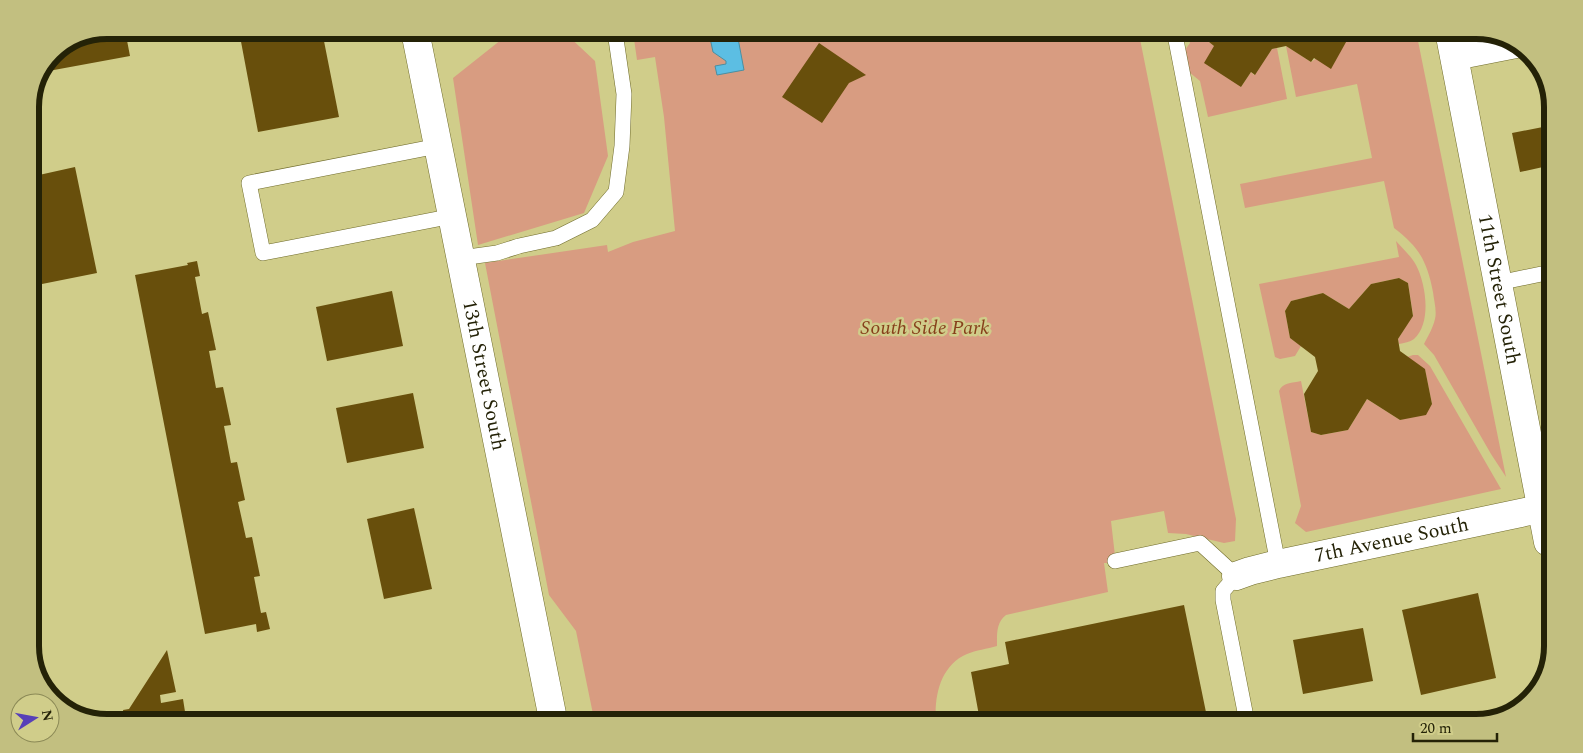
<svg xmlns="http://www.w3.org/2000/svg" width="1583" height="753" viewBox="0 0 1583 753" font-family="Spectral,serif">
<style>
.green{fill:#d89c81}
.water{fill:#5cbee3;stroke:#4b8fa1}
.building{fill:#684f0c}
.lines{fill:none;stroke-linecap:round;stroke-linejoin:round}
.service-casing{stroke:#6f6b2a;stroke-width:16}
.minor-casing{stroke:#6f6b2a;stroke-width:29}
.service{stroke:#fff;stroke-width:15}
.minor{stroke:#fff;stroke-width:28}
.labels{text-anchor:middle;dominant-baseline:central;stroke-width:5;stroke-linejoin:round;paint-order:stroke}
.street-label{font-size:20px;fill:#242207;stroke:#d0cd8a}
.park-label{font-size:20px;font-style:italic;fill:#87401b;stroke:#d0cd8a}
.rim{fill:none;stroke:#242207;stroke-width:6}
</style>
<rect width="100%" height="100%" fill="#d0cd8a"/>
<!-- green -->
<path class="green" d="M 511,32 L 564,32 L 595,61 L 608,156 L 584,213 L 478,245 L 453,78 Z
M 633,32 L 1139,34 L 1236,519 L 1235,541 L 1224,543 L 1186,534 L 1168,533 L 1164,511 L 1111,521 L 1115,556 L 1109,563 L 1104,563 L 1108,592 L 1006,615 C 996,623 997,634 997,646 C 987,649 976,650 967,654 C 941,665 934,695 936,721 L 594,719 L 576,631 L 549,595 L 485,263 L 607,245 L 608,252 L 633,242 L 675,231 L 664,117 L 655,57 L 637,60 Z
M 1188,35 L 1213,35 L 1209,42 L 1214,46 L 1241,87 L 1251,72 L 1254,75 L 1272,49 L 1277,48 L 1287,99 L 1208,117 L 1200,81 L 1189,72 L 1185,50 L 1190,43 Z
M 1350,35 L 1417,36 L 1506,477 L 1491,454 L 1434,355 L 1424,344 C 1428,336 1433,328 1435,319 C 1437,311 1434,301 1433,292 C 1427,261 1419,247 1394,228 L 1384,181 L 1245,208 L 1240,184 L 1372,158 L 1357,84 L 1296,97 L 1286,46 L 1311,62 Z
M 1396,241 C 1403,249 1411,256 1416,265 C 1426,284 1432,323 1414,339 C 1410,342 1404,343 1399,344 L 1398,339 L 1413,315 L 1408,283 L 1399,278 L 1371,284 L 1349,309 L 1323,293 L 1291,301 L 1285,311 L 1290,338 L 1301,346 L 1295,356 L 1280,359 L 1275,357 L 1259,284 L 1399,257 Z
M 1413,355 L 1418,355 L 1430,366 L 1501,489 L 1306,532 L 1295,523 L 1301,506 L 1279,391 C 1283,382 1292,383 1301,381 L 1311,432 L 1321,435 L 1348,430 L 1367,399 L 1400,420 L 1432,404 L 1425,370 L 1407,357 Z"/>
<!-- water -->
<path class="water" d="M 709,33 L 737,33 L 744,70 L 717,75 L 715,66 L 726,64 L 726,61 L 713,52 Z"/>
<!-- building -->
<path class="building" d="M 106,30 L 125,30 L 130,56 L 43,72 L 53,52 Z
M 239,31 L 322,31 L 339,117 L 258,132 Z
M 1213,35 L 1350,35 L 1331,69 L 1314,58 L 1311,62 L 1286,46 L 1272,49 L 1255,75 L 1251,72 L 1241,87 L 1204,63 L 1214,46 L 1209,42 Z
M 819,43 L 866,75 L 849,83 L 822,123 L 782,97 Z
M 1553,125 L 1552,165 L 1520,172 L 1512,133 Z
M 75,167 L 97,273 L 37,285 L 30,251 L 30,177 Z
M 197,261 L 200,276 L 195,277 L 202,314 L 208,312 L 216,350 L 209,351 L 216,388 L 223,387 L 231,425 L 224,426 L 231,463 L 237,462 L 245,500 L 238,502 L 246,538 L 252,537 L 260,576 L 254,577 L 261,613 L 266,612 L 270,629 L 257,632 L 256,624 L 205,634 L 135,275 L 188,265 L 187,263 Z
M 1399,278 L 1408,283 L 1413,316 L 1398,339 L 1400,351 L 1425,369 L 1432,404 L 1426,415 L 1400,420 L 1367,399 L 1348,430 L 1321,435 L 1311,432 L 1304,394 L 1318,371 L 1315,357 L 1290,338 L 1285,311 L 1291,301 L 1323,293 L 1349,309 L 1371,284 Z
M 392,291 L 403,346 L 327,361 L 316,307 Z
M 413,393 L 424,448 L 347,463 L 336,408 Z
M 414,508 L 432,589 L 384,599 L 367,519 Z
M 1478,593 L 1496,678 L 1421,695 L 1402,610 Z
M 1184,605 L 1208,722 L 980,721 L 971,672 L 1009,664 L 1005,642 Z
M 1363,628 L 1373,681 L 1303,694 L 1293,640 Z
M 167,650 L 176,692 L 160,695 L 161,703 L 183,699 L 186,718 L 124,717 L 123,710 L 129,709 Z"/>
<g class="lines">
<defs>
<path id="service" d="M 1175,35 L 1278,564
M 438,146 L 249,183 L 263,253 L 453,216
M 461,258 L 497,253 L 519,246 L 556,238 L 592,220 L 616,192 L 622,146 L 624,94 L 615,32
M 1498,283 L 1551,272
M 1115,561 L 1200,543 L 1236,576 L 1223,591 L 1223,600 L 1247,722"/>
<g id="minor">
<path id="s1" d="M 415,31 L 553,719"/>
<path id="s2" d="M 1450,36 L 1548,542"/>
<path d="M 1455,56 L 1516,44"/>
<path id="s3" d="M 1236,576 L 1250,571 L 1278,564 L 1549,507"/>
</g>
</defs>
<!-- service casing -->
<use href="#service" class="service-casing"/>
<!-- minor casing -->
<use href="#minor" class="minor-casing"/>
<!-- service -->
<use href="#service" class="service"/>
<!-- minor -->
<use href="#minor" class="minor"/>
</g>
<g class="labels">
<!-- street labels -->
<g class="street-label">
<text stroke="none"><textPath href="#s2" startOffset="258">11th Street South</textPath></text>
<text stroke="none"><textPath href="#s1" startOffset="351">13th Street South</textPath></text>
<text stroke="none"><textPath href="#s3" startOffset="160">7th Avenue South</textPath></text>
</g>
<!-- park labels -->
<g class="park-label">
<text x="925" y="328">South Side Park</text>
</g>
</g>
<!-- crop -->
<path d="M0 0H1583V753H0ZM107 39H1476A68 68 0 0 1 1544 107V646A68 68 0 0 1 1476 714H107A68 68 0 0 1 39 646V107A68 68 0 0 1 107 39Z" fill="#c2bf80" fill-rule="evenodd"/>
<path class="rim" d="M107 39H1476A68 68 0 0 1 1544 107V646A68 68 0 0 1 1476 714H107A68 68 0 0 1 39 646V107A68 68 0 0 1 107 39Z"/>
<!-- north arrow -->
<g transform="translate(35 718) rotate(79)"><circle r="24" fill="#d0cd8a" stroke="#8b8956"/>
<path d="M0-4L9 19L0 12L-9 19Z" fill="#5740b8"/>
<text y="-8" font-size="14" font-weight="bold" text-anchor="middle" fill="#242207">N</text>
</g>
<!-- scale -->
<path d="M1413 733v8h84v-8" fill="none" stroke="#242207" stroke-width="2.5"/>
<text x="1420" y="733" font-size="15" fill="#242207" stroke="#d0cd8a" stroke-width="4" paint-order="stroke">20 m</text>
</svg>
